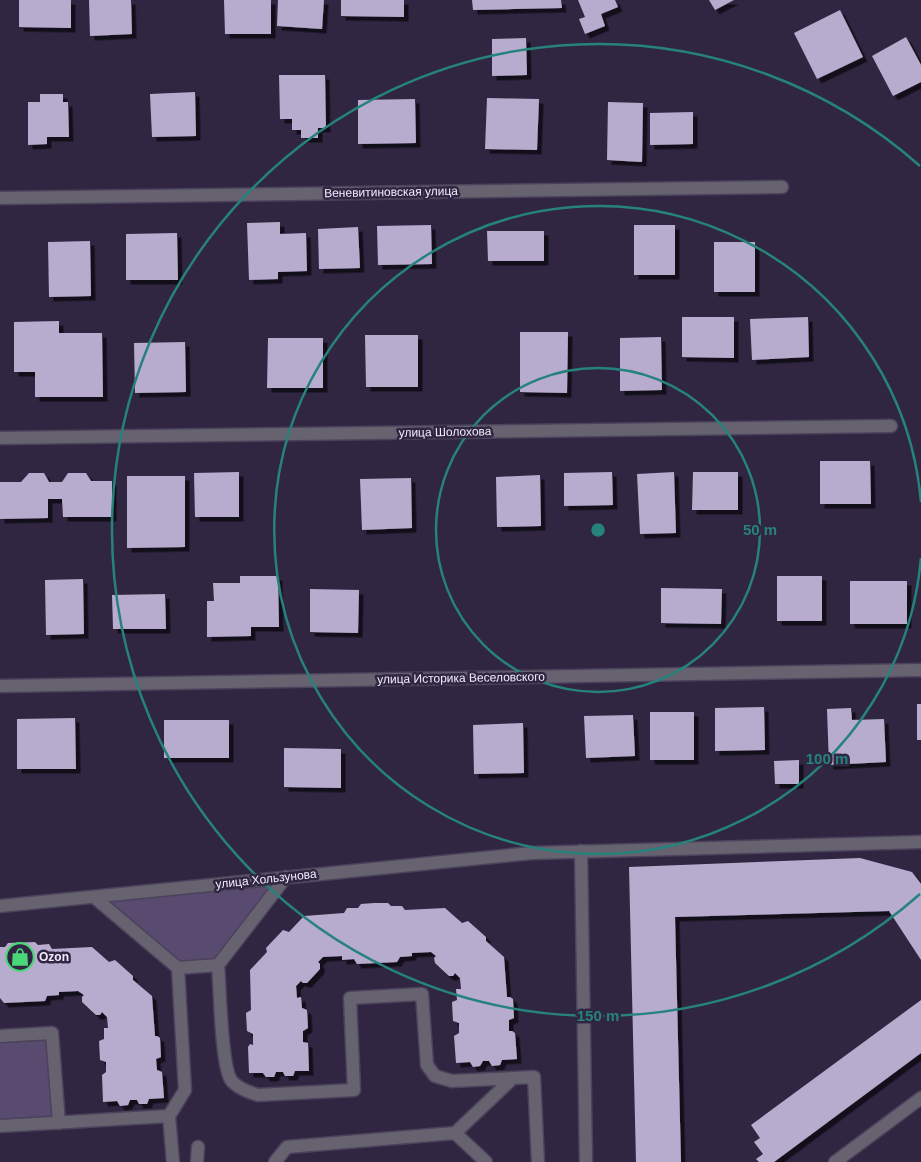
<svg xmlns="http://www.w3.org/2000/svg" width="921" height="1162" viewBox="0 0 921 1162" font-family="Arial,sans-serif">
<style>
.grass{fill:#584b6f}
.building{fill:#b8acce;filter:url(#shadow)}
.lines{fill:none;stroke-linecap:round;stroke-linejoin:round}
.minor-casing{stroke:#4b425b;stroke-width:15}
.minor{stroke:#676270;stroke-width:12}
.ring{fill:none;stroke:#26827c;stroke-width:2.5}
.labels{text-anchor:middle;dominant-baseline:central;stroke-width:5;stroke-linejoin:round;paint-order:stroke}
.street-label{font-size:12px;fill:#f1ecfd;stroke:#302641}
.poi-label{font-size:12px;font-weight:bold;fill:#f1ecfd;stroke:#302641;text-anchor:start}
.centre{fill:#26827c;stroke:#302641;stroke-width:2.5}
.ring-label{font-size:15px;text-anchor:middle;font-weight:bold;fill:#26827c;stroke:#302641;stroke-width:5;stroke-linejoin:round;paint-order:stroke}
</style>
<defs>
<filter id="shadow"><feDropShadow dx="4.5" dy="4.5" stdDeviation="0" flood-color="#0009"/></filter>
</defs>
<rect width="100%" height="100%" fill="#302641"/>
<!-- grass -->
<path class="grass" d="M 286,877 L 218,965 L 178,968 L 94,897 Z
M 52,1033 L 59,1123 L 0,1126 L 0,1036 Z"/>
<!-- building -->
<path class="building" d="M 19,0 L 71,0 L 71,28 L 19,27 Z
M 89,0 L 131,0 L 132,34 L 90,36 Z
M 224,0 L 271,0 L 271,34 L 225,34 Z
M 278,0 L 324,0 L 322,29 L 277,26 Z
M 341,0 L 404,0 L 404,17 L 341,16 Z
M 472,0 L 561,0 L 562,8 L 473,10 Z
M 578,0 L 615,0 L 618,7 L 601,14 L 605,26 L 585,34 L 579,19 L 585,17 Z
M 709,0 L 734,0 L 715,10 Z
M 840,10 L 863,57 L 817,79 L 794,33 Z
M 906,37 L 921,65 L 921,82 L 893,96 L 872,56 Z
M 526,38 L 527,75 L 492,76 L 492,39 Z
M 279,75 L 325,75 L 326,128 L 318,128 L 318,138 L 301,138 L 301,130 L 292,130 L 292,119 L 280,119 Z
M 195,92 L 196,136 L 152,137 L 150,94 Z
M 40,94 L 63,94 L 63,102 L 68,102 L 69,137 L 47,137 L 47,144 L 28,145 L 28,102 L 40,102 Z
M 487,98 L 539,99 L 537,150 L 485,149 Z
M 415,99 L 416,143 L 358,144 L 358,100 Z
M 608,102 L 643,103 L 642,162 L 607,160 Z
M 693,112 L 693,144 L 650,145 L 650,113 Z
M 280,222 L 280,234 L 306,233 L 307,271 L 278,272 L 278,279 L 249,280 L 247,223 Z
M 431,225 L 432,264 L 378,265 L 377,226 Z
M 634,225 L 675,225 L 675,275 L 634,275 Z
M 358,227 L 360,268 L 319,269 L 318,229 Z
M 487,231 L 544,231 L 544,261 L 488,261 Z
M 177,233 L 178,280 L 126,280 L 126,234 Z
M 90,241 L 91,296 L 49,297 L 48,242 Z
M 714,242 L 755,242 L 755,292 L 714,292 Z
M 682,317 L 734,317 L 734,358 L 682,357 Z
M 808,317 L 809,357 L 752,360 L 750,319 Z
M 59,321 L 59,333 L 102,333 L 103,397 L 35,397 L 35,372 L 14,372 L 14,322 Z
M 520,332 L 568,332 L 567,393 L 520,392 Z
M 365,335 L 418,335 L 418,387 L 366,387 Z
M 661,337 L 662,390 L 620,391 L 620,338 Z
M 268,338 L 323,338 L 323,388 L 267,388 Z
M 185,342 L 186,392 L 135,393 L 134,343 Z
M 820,461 L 870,461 L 871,504 L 820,504 Z
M 239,472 L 239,517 L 195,517 L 194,473 Z
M 612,472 L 613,505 L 564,506 L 564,473 Z
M 674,472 L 676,533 L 640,534 L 637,474 Z
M 693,472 L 738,472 L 738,510 L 692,510 Z
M 29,473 L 44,473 L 49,482 L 62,482 L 68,473 L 86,473 L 91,481 L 112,481 L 112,517 L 63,517 L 62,499 L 48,499 L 48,518 L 0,519 L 0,482 L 21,482 Z
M 540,475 L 541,526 L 497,527 L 496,477 Z
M 127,476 L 185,476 L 185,547 L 127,548 Z
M 411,478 L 412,528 L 362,530 L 360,479 Z
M 240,576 L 278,576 L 279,627 L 251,627 L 251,636 L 207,637 L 207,601 L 214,601 L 213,583 L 240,583 Z
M 777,576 L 822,576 L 822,621 L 777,621 Z
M 83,579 L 84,634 L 46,635 L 45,580 Z
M 850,581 L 907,581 L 907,624 L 850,624 Z
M 661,588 L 722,589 L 721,624 L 661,623 Z
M 310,589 L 359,590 L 358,633 L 310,632 Z
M 165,594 L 166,629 L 113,629 L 112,595 Z
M 917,704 L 921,704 L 921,740 L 917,740 Z
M 764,707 L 765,750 L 715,751 L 715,708 Z
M 851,708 L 852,720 L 884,719 L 886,762 L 829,765 L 827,709 Z
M 650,712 L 694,712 L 694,760 L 650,760 Z
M 633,715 L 635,756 L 586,758 L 584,716 Z
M 75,718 L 76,769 L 17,769 L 17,719 Z
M 164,720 L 229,720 L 229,758 L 164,758 Z
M 523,723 L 524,773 L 474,774 L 473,725 Z
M 284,748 L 341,749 L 341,788 L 284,787 Z
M 799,760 L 799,784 L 775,784 L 774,761 Z
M 860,858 L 912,872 L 921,884 L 921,960 L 889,911 L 675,917 L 681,1162 L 636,1162 L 629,867 Z
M 374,903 L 388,903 L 391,906 L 402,906 L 405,910 L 445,908 L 462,923 L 468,921 L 486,937 L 486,941 L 504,957 L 507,997 L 510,997 L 513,999 L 514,1018 L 509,1020 L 509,1031 L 512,1031 L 515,1033 L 517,1059 L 502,1060 L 500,1065 L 492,1066 L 489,1061 L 483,1061 L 480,1066 L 473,1067 L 470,1062 L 456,1063 L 454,1036 L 459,1033 L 459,1023 L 453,1021 L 452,1002 L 457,1000 L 456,989 L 461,989 L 460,978 L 455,973 L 453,976 L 449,976 L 435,963 L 434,958 L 436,956 L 431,952 L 412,953 L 412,956 L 400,957 L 397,962 L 357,964 L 354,959 L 342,960 L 342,956 L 323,957 L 318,962 L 320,964 L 320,969 L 307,983 L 303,983 L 301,981 L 296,986 L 297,998 L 301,997 L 302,1008 L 307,1010 L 308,1028 L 303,1031 L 303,1042 L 308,1043 L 309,1071 L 295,1071 L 293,1076 L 285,1076 L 283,1072 L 276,1072 L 274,1077 L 266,1077 L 263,1073 L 249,1073 L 248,1047 L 250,1044 L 253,1045 L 253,1034 L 247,1031 L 246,1013 L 251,1010 L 250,970 L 267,952 L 266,948 L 283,930 L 289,932 L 304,916 L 344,913 L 347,908 L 358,908 L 361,904 Z
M 35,942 L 38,945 L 49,944 L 52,949 L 92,947 L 109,962 L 115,960 L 133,976 L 133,980 L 152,996 L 155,1036 L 157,1036 L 160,1038 L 161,1057 L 156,1059 L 157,1070 L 162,1072 L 164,1098 L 149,1099 L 147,1104 L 139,1104 L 137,1100 L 130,1100 L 128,1105 L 120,1106 L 117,1101 L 103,1102 L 102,1075 L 106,1072 L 106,1062 L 100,1060 L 99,1041 L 104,1039 L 104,1028 L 108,1028 L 107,1017 L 102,1012 L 100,1015 L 96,1015 L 82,1002 L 82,997 L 84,995 L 78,991 L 59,992 L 59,995 L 47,996 L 45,1001 L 4,1003 L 0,998 L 0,947 L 5,947 L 8,943 Z
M 921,1000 L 921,1053 L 774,1162 L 759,1162 L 756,1159 L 763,1154 L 754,1142 L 760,1138 L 751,1125 Z"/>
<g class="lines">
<defs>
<path id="minor" d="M 0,198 L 782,187
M 0,438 L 891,426
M 0,686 L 921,670
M 581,851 L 586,1162
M 94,897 L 178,968 L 218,965 L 286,877
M 0,906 L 532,853 L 921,842
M 218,965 C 220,987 221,1065 231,1080 C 237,1088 248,1092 258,1095 L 354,1090 L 350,998 L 422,994 L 427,1065 L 435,1076 L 452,1081 L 513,1078
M 0,1036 L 52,1033 L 59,1123
M 0,1126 L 169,1116
M 455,1133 L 486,1162
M 173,1162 L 169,1116 L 185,1090 L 178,968
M 197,1162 L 198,1147
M 275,1162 L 287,1147 L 455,1133 L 513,1078 L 534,1077 L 538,1162
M 835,1162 L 921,1098"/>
</defs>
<!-- minor casing -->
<use href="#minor" class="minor-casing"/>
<!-- minor -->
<use href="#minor" class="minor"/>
</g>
<!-- distance rings -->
<g class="ring">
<circle cx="598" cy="530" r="162"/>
<path d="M921 558A324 324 0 1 1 921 502"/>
<path d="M920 894A486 486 0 1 1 920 166"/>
</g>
<!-- icons -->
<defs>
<symbol id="shop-ring" viewBox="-11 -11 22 22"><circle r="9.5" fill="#302641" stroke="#4ad778" stroke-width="1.5"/><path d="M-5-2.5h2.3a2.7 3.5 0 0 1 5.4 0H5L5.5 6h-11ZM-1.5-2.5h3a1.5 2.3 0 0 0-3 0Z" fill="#4ad778"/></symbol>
</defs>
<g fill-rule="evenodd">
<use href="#shop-ring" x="4" y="941" width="32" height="32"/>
</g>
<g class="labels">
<!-- street labels -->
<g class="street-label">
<text transform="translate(391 192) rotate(-1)">Веневитиновская улица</text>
<text transform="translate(445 432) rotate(-1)">улица Шолохова</text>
<text transform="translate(461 678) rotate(-1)">улица Историка Веселовского</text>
<text transform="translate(266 879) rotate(-6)">улица Хользунова</text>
</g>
<!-- poi labels -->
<g class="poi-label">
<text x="39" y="957">Ozon</text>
</g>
</g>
<circle cx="598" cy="530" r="8" class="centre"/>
<g class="ring-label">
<text x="760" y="535">50 m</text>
<text x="827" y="764">100 m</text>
<text x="598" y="1021">150 m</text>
</g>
</svg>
